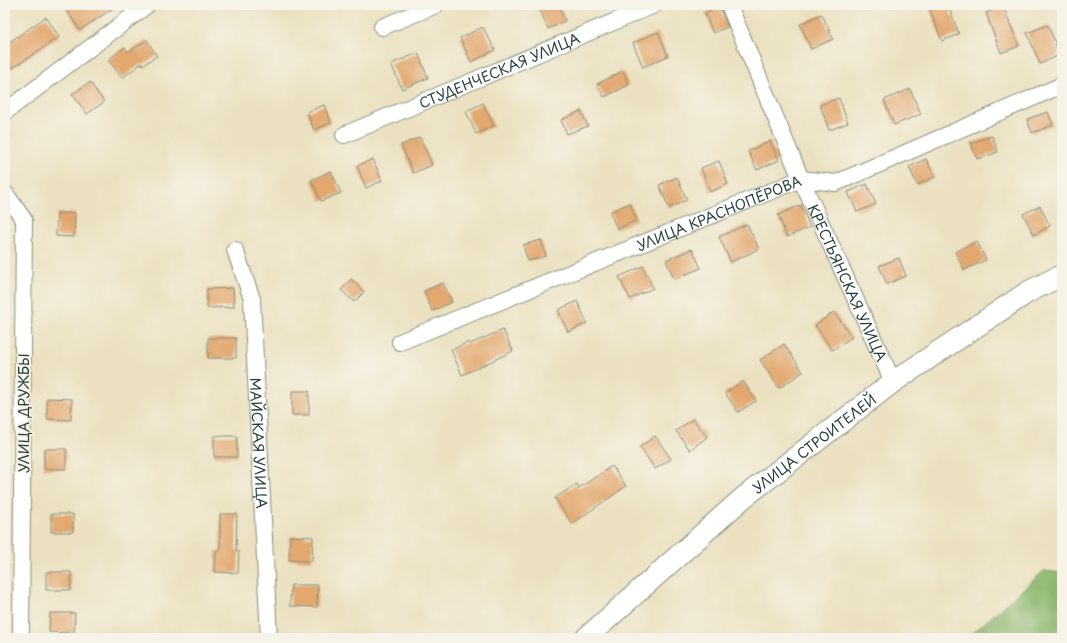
<svg xmlns="http://www.w3.org/2000/svg" width="1067" height="643" viewBox="0 0 1067 643" font-family="'Playpen Sans',sans-serif">
<style>
.forest{fill:#8eb870;stroke:#567a52}
.building{fill:#e3a870}
.lines{fill:none;stroke-linecap:round;stroke-linejoin:round}
.minor-casing{stroke:#858f7a;stroke-width:18}
.tertiary-casing{stroke:#858f7a;stroke-width:23}
.minor{stroke:#fff;stroke-width:16}
.tertiary{stroke:#fff;stroke-width:21}
.labels{text-anchor:middle;dominant-baseline:central;stroke-width:3.5;stroke-linejoin:round;paint-order:stroke}
.street-label{font-size:14px;fill:#1f3d34;stroke:#f7f3e8}
</style>
<rect width="100%" height="100%" fill="#f7f3e8"/>
<filter id="ink" filterUnits="userSpaceOnUse"><feTurbulence type="fractalNoise" baseFrequency=".025" numOctaves="2"/><feDisplacementMap in="SourceGraphic" scale="8" xChannelSelector="R" yChannelSelector="G"/><feConvolveMatrix kernelMatrix="1 2 1 2 8 2 1 2 1" color-interpolation-filters="sRGB"/></filter>
<filter id="wash" filterUnits="userSpaceOnUse"><feTurbulence type="fractalNoise" baseFrequency=".012" numOctaves="4" result="noise"/><feDisplacementMap in="SourceGraphic" scale="16" xChannelSelector="R" yChannelSelector="G"/><feGaussianBlur stdDeviation="0.9" result="paint"/><feColorMatrix in="noise" values="0 0 0 0 0 0 0 0 0 0 0 0 0 0 0 0 0 1.4 0 .05"/><feComposite in="paint" operator="in"/></filter>
<g filter="url(#wash)">
<rect width="100%" height="100%" fill="#ebe1c1"/>
<!-- forest -->
<path class="forest" d="M 1044,571 L 1062,573 L 1062,638 L 967,638 Z"/>
<g id="blocks">
<!-- building -->
<path class="building" d="M 63,5 L 118,5 L 80,30 Z
M 538,5 L 559,5 L 565,21 L 548,29 Z
M 928,5 L 948,5 L 959,34 L 942,41 Z
M 719,6 L 728,27 L 713,33 L 705,13 Z
M 1003,6 L 1019,46 L 1001,53 L 986,13 Z
M 822,14 L 833,39 L 811,49 L 800,24 Z
M 46,17 L 59,37 L 5,73 L 5,45 Z
M 1048,25 L 1060,55 L 1040,64 L 1027,33 Z
M 483,27 L 495,50 L 471,62 L 460,38 Z
M 658,32 L 668,56 L 643,67 L 633,43 Z
M 147,40 L 157,56 L 143,65 L 142,63 L 122,78 L 108,60 L 125,47 L 128,52 Z
M 418,53 L 428,78 L 402,89 L 391,64 Z
M 623,71 L 629,85 L 604,97 L 597,84 Z
M 90,82 L 104,102 L 87,114 L 72,94 Z
M 910,89 L 921,114 L 894,125 L 884,100 Z
M 839,98 L 848,123 L 829,130 L 820,105 Z
M 483,103 L 494,126 L 476,134 L 466,111 Z
M 324,105 L 331,123 L 314,130 L 307,112 Z
M 581,111 L 588,126 L 567,134 L 561,120 Z
M 1048,112 L 1053,125 L 1032,133 L 1027,119 Z
M 992,136 L 998,152 L 977,159 L 971,143 Z
M 420,137 L 432,165 L 413,173 L 401,145 Z
M 770,141 L 779,160 L 757,170 L 748,151 Z
M 373,159 L 382,181 L 366,188 L 357,166 Z
M 926,159 L 935,177 L 917,185 L 909,167 Z
M 719,161 L 728,184 L 710,192 L 701,168 Z
M 331,171 L 341,193 L 321,201 L 311,180 Z
M 677,177 L 687,200 L 669,208 L 659,185 Z
M 867,184 L 876,204 L 857,212 L 848,192 Z
M 630,203 L 637,220 L 617,229 L 610,212 Z
M 801,205 L 810,227 L 787,237 L 778,215 Z
M 1040,206 L 1050,226 L 1034,235 L 1023,214 Z
M 57,213 L 75,213 L 74,237 L 56,236 Z
M 747,224 L 759,249 L 731,262 L 719,237 Z
M 541,240 L 546,256 L 528,261 L 523,245 Z
M 977,241 L 986,260 L 964,270 L 955,252 Z
M 692,249 L 701,268 L 674,279 L 666,260 Z
M 899,258 L 906,276 L 887,284 L 879,266 Z
M 643,266 L 653,288 L 630,299 L 619,277 Z
M 351,279 L 364,292 L 354,302 L 341,290 Z
M 443,283 L 452,302 L 432,311 L 424,291 Z
M 233,288 L 234,307 L 207,308 L 207,289 Z
M 577,301 L 587,323 L 568,332 L 558,310 Z
M 834,312 L 852,337 L 832,350 L 815,325 Z
M 503,330 L 513,351 L 462,375 L 451,350 L 469,342 L 470,344 Z
M 208,338 L 236,338 L 236,358 L 208,358 Z
M 784,344 L 803,372 L 779,388 L 760,360 Z
M 743,381 L 756,401 L 738,412 L 725,393 Z
M 292,391 L 309,391 L 309,415 L 292,415 Z
M 47,398 L 72,399 L 71,420 L 47,419 Z
M 693,419 L 707,437 L 690,450 L 676,431 Z
M 214,436 L 237,436 L 237,457 L 214,457 Z
M 655,436 L 671,459 L 655,469 L 640,447 Z
M 44,449 L 66,449 L 66,469 L 44,469 Z
M 612,466 L 626,486 L 572,524 L 555,498 L 577,484 L 579,488 Z
M 51,514 L 73,514 L 73,532 L 51,532 Z
M 220,514 L 237,514 L 236,551 L 239,551 L 238,573 L 215,572 L 216,551 L 220,551 Z
M 290,536 L 313,537 L 312,561 L 289,560 Z
M 46,572 L 71,572 L 71,590 L 46,590 Z
M 291,585 L 318,585 L 317,607 L 290,606 Z
M 50,613 L 75,613 L 74,633 L 49,632 Z"/>
</g>
</g>
<g filter="url(#ink)">
<use href="#blocks" fill-opacity="0" stroke="#858f7a" stroke-width="1"/>
<g class="lines">
<defs>
<g id="minor">
<path id="s1" d="M 729,5 L 801,179 L 893,382"/>
<path d="M 382,27 L 436,5"/>
<path d="M 5,112 L 147,5"/>
<path id="s2" d="M 344,135 L 654,5"/>
<path d="M 5,193 L 24,220 L 21,638"/>
<path id="s3" d="M 235,250 L 252,299 L 269,638"/>
<path id="s4" d="M 400,342 L 801,179 L 836,183 L 1060,86"/>
</g>
<g id="tertiary">
<path id="s5" d="M 586,638 L 743,498 L 893,382 L 1028,292 L 1062,275"/>
</g>
</defs>
<!-- minor casing -->
<use href="#minor" class="minor-casing"/>
<!-- tertiary casing -->
<use href="#tertiary" class="tertiary-casing"/>
<!-- minor -->
<use href="#minor" class="minor"/>
<!-- tertiary -->
<use href="#tertiary" class="tertiary"/>
</g>
</g>
<g class="labels">
<!-- street labels -->
<g class="street-label">
<text stroke="none"><textPath href="#s2" startOffset="168">СТУДЕНЧЕСКАЯ УЛИЦА</textPath></text>
<text stroke="none"><textPath href="#s4" startOffset="344">УЛИЦА КРАСНОПЁРОВА</textPath></text>
<text stroke="none"><textPath href="#s1" startOffset="302">КРЕСТЬЯНСКАЯ УЛИЦА</textPath></text>
<text transform="translate(23 413) rotate(-90)">УЛИЦА ДРУЖБЫ</text>
<text stroke="none"><textPath href="#s3" startOffset="196">МАЙСКАЯ УЛИЦА</textPath></text>
<text stroke="none"><textPath href="#s5" startOffset="300">УЛИЦА СТРОИТЕЛЕЙ</textPath></text>
</g>
</g>
<!-- margin -->
<rect width="1067" height="643" fill="none" stroke="#f7f3e8" stroke-width="20"/>
</svg>
